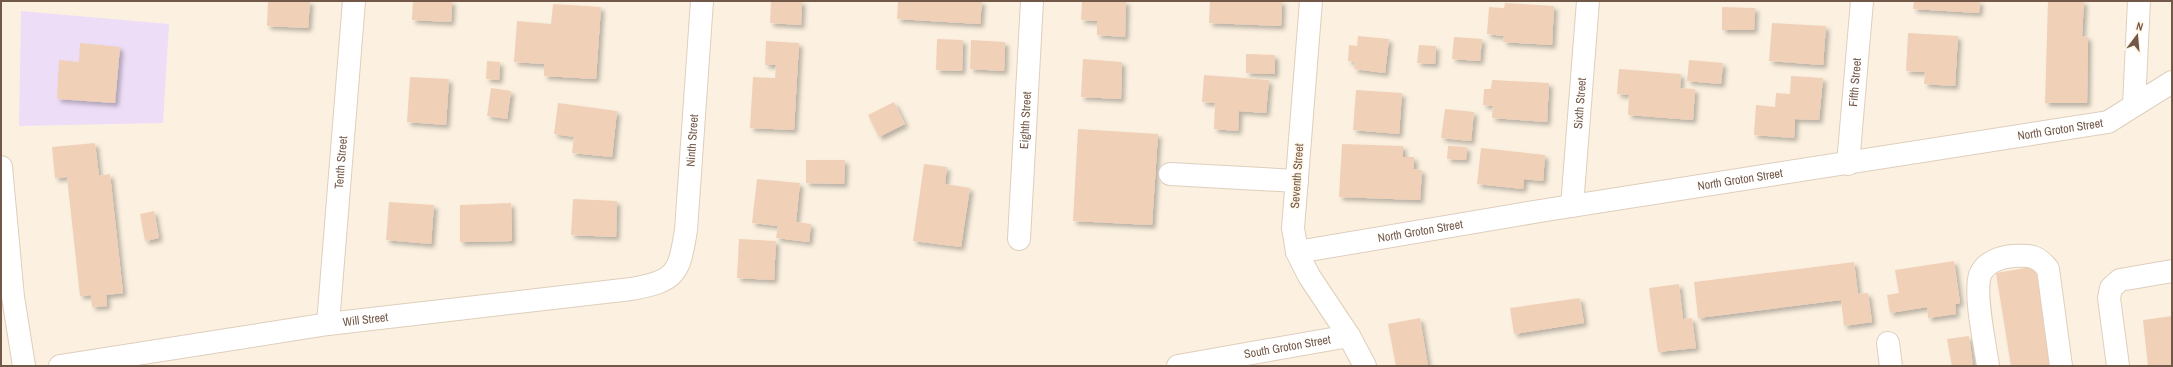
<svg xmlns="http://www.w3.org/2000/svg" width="2173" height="367" viewBox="0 0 2173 367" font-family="'Archivo Narrow',sans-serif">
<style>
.education{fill:#eeddf7}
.building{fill:#f1d0b8;filter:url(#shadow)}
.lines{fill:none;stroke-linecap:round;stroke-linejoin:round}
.minor-casing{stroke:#dfcebc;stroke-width:24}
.minor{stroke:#fff;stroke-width:22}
.labels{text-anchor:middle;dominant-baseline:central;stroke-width:3;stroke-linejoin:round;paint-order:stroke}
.street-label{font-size:12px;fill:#725848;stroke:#fff6e6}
</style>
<defs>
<filter id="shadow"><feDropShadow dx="3.5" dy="3.5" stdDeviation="2" flood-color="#0004"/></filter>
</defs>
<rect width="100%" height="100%" fill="#fcf1e0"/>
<!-- education -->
<path class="education" d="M 21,11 L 169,24 L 163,123 L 19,126 Z"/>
<!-- building -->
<path class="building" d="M 268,1 L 310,1 L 308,28 L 267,26 Z
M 413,1 L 452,1 L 451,22 L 412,20 Z
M 771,1 L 802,1 L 801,25 L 770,23 Z
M 898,1 L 982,1 L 980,24 L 897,19 Z
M 1082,1 L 1126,1 L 1125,37 L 1097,35 L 1097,21 L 1081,20 Z
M 1210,1 L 1282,1 L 1281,26 L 1209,23 Z
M 1914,1 L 1980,1 L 1979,13 L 1913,9 Z
M 2048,1 L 2084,1 L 2082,36 L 2088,37 L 2087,103 L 2045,103 Z
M 1505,3 L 1554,6 L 1552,45 L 1503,42 L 1504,36 L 1487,34 L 1489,7 L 1504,8 Z
M 553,4 L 601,7 L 596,79 L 544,76 L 544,64 L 514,62 L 517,21 L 551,24 Z
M 1722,7 L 1755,8 L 1754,30 L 1722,30 Z
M 1772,23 L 1826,26 L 1823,65 L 1769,61 Z
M 1908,33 L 1958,36 L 1955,86 L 1924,84 L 1925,72 L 1906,71 Z
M 1358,36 L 1389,39 L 1385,73 L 1354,69 L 1355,62 L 1348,61 L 1349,45 L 1357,46 Z
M 1454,37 L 1482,39 L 1480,61 L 1452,59 Z
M 937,39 L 963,40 L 962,71 L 936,70 Z
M 971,40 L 1005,42 L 1004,71 L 970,69 Z
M 766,41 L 799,43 L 794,130 L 750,128 L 753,77 L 775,78 L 776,65 L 765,65 Z
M 80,43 L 120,47 L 115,103 L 57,99 L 59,60 L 79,62 Z
M 1419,45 L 1436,46 L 1435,64 L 1417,63 Z
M 1246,54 L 1275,55 L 1275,74 L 1246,73 Z
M 1083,59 L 1122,62 L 1121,99 L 1081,97 Z
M 1689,60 L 1723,63 L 1721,84 L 1687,81 Z
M 487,61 L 500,62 L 499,80 L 486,79 Z
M 1619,69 L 1681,74 L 1680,88 L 1695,89 L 1693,120 L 1628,115 L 1629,95 L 1617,94 Z
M 1204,75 L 1269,80 L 1266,113 L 1239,111 L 1238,131 L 1214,129 L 1215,103 L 1202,102 Z
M 1791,76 L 1823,78 L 1819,120 L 1795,119 L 1794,138 L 1754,135 L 1756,105 L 1775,107 L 1776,93 L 1790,94 Z
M 410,77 L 449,79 L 446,125 L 407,122 Z
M 1492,80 L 1549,83 L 1547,122 L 1492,118 L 1493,106 L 1483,105 L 1484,89 L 1491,89 Z
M 491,88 L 511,91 L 507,119 L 487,116 Z
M 1356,90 L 1402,93 L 1399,134 L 1353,130 Z
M 894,102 L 905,124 L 879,137 L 868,115 Z
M 558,103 L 617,111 L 612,157 L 572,153 L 574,137 L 554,134 Z
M 1445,109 L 1474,112 L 1471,141 L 1441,138 Z
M 1078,129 L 1158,134 L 1152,225 L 1073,221 Z
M 95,143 L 99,176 L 110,174 L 123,293 L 106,295 L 107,306 L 92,307 L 91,295 L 80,296 L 67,177 L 55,178 L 52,147 Z
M 1342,144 L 1403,146 L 1403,157 L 1414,157 L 1414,169 L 1422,170 L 1420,200 L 1339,197 Z
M 1448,146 L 1467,147 L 1466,160 L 1447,159 Z
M 1481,148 L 1545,155 L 1543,181 L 1524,179 L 1523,189 L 1477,184 Z
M 806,160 L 845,160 L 844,184 L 806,183 Z
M 924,164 L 947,167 L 945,184 L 970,188 L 961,247 L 913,241 Z
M 757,179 L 800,183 L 796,222 L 811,224 L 809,242 L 776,238 L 778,226 L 752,223 Z
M 573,199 L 617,201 L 616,237 L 571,235 Z
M 389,202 L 434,205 L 431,244 L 386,240 Z
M 511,203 L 512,241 L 460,242 L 460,205 Z
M 154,211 L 159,238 L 145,241 L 140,214 Z
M 739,239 L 776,241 L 774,280 L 737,278 Z
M 1954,261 L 1960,303 L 1955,304 L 1956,314 L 1928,318 L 1927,307 L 1890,313 L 1887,295 L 1899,293 L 1895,270 Z
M 1854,262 L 1858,294 L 1868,293 L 1872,322 L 1844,326 L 1841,300 L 1698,318 L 1694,282 Z
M 2037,266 L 2053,366 L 2011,366 L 1996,273 Z
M 1679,284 L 1683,319 L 1692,318 L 1696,348 L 1658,352 L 1649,288 Z
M 1580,298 L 1584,323 L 1514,334 L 1510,308 Z
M 2172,316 L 2172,366 L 2148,366 L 2143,320 Z
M 1420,318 L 1428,366 L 1396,366 L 1388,324 Z
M 1969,336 L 1973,366 L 1952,366 L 1947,339 Z"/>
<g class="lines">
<defs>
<g id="minor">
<path d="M 1311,1 L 1293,228 L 1297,252 L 1309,276 L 1349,336 L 1365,366"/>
<path d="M 2134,105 L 2139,1"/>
<path id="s1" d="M 1848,164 L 1862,1"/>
<path d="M 1,167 L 13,297 L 24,366"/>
<path d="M 1170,174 L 1297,181"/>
<path id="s2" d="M 1572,206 L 1588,1"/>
<path id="s3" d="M 1019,239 L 1032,1"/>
<path id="s4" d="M 1297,252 L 1546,210 L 2108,122 L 2172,82"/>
<path id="s5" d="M 328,324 L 354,1"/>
<path d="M 1888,343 L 1891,366"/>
<path id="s6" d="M 60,366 L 328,324 L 631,289 C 676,281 679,274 686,230 L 702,1"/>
<path id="s7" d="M 1178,366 L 1349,336"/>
<path d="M 1988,366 C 1985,344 1974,295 1980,275 C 1985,262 2001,257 2013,256 C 2030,255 2037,255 2048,269 L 2061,366"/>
<path d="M 2118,366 L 2109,298 L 2111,288 L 2120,280 L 2172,271"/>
</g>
</defs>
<!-- minor casing -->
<use href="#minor" class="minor-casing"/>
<!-- minor -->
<use href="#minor" class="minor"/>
</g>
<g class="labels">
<!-- street labels -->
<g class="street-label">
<text stroke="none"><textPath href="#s1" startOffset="82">Fifth Street</textPath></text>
<text stroke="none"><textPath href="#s2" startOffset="103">Sixth Street</textPath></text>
<text stroke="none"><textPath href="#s3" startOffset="119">Eighth Street</textPath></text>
<text stroke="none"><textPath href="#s4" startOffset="773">North Groton Street</textPath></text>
<text stroke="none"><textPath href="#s6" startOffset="757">Ninth Street</textPath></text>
<text stroke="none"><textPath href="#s5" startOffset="162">Tenth Street</textPath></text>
<text transform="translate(1297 176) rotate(-86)">Seventh Street</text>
<text stroke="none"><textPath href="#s4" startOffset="449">North Groton Street</textPath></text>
<text stroke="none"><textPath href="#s4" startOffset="125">North Groton Street</textPath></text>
<text stroke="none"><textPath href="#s6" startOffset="309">Will Street</textPath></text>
<text stroke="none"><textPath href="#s7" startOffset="111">South Groton Street</textPath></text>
</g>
</g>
<!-- border -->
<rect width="2173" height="367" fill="none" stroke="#725848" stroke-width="4"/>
<!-- north arrow -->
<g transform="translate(2137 36) rotate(16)" stroke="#fff6e6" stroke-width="3" paint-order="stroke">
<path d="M0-3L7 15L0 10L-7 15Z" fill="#725848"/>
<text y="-6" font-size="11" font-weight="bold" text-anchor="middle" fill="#725848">N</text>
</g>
</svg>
